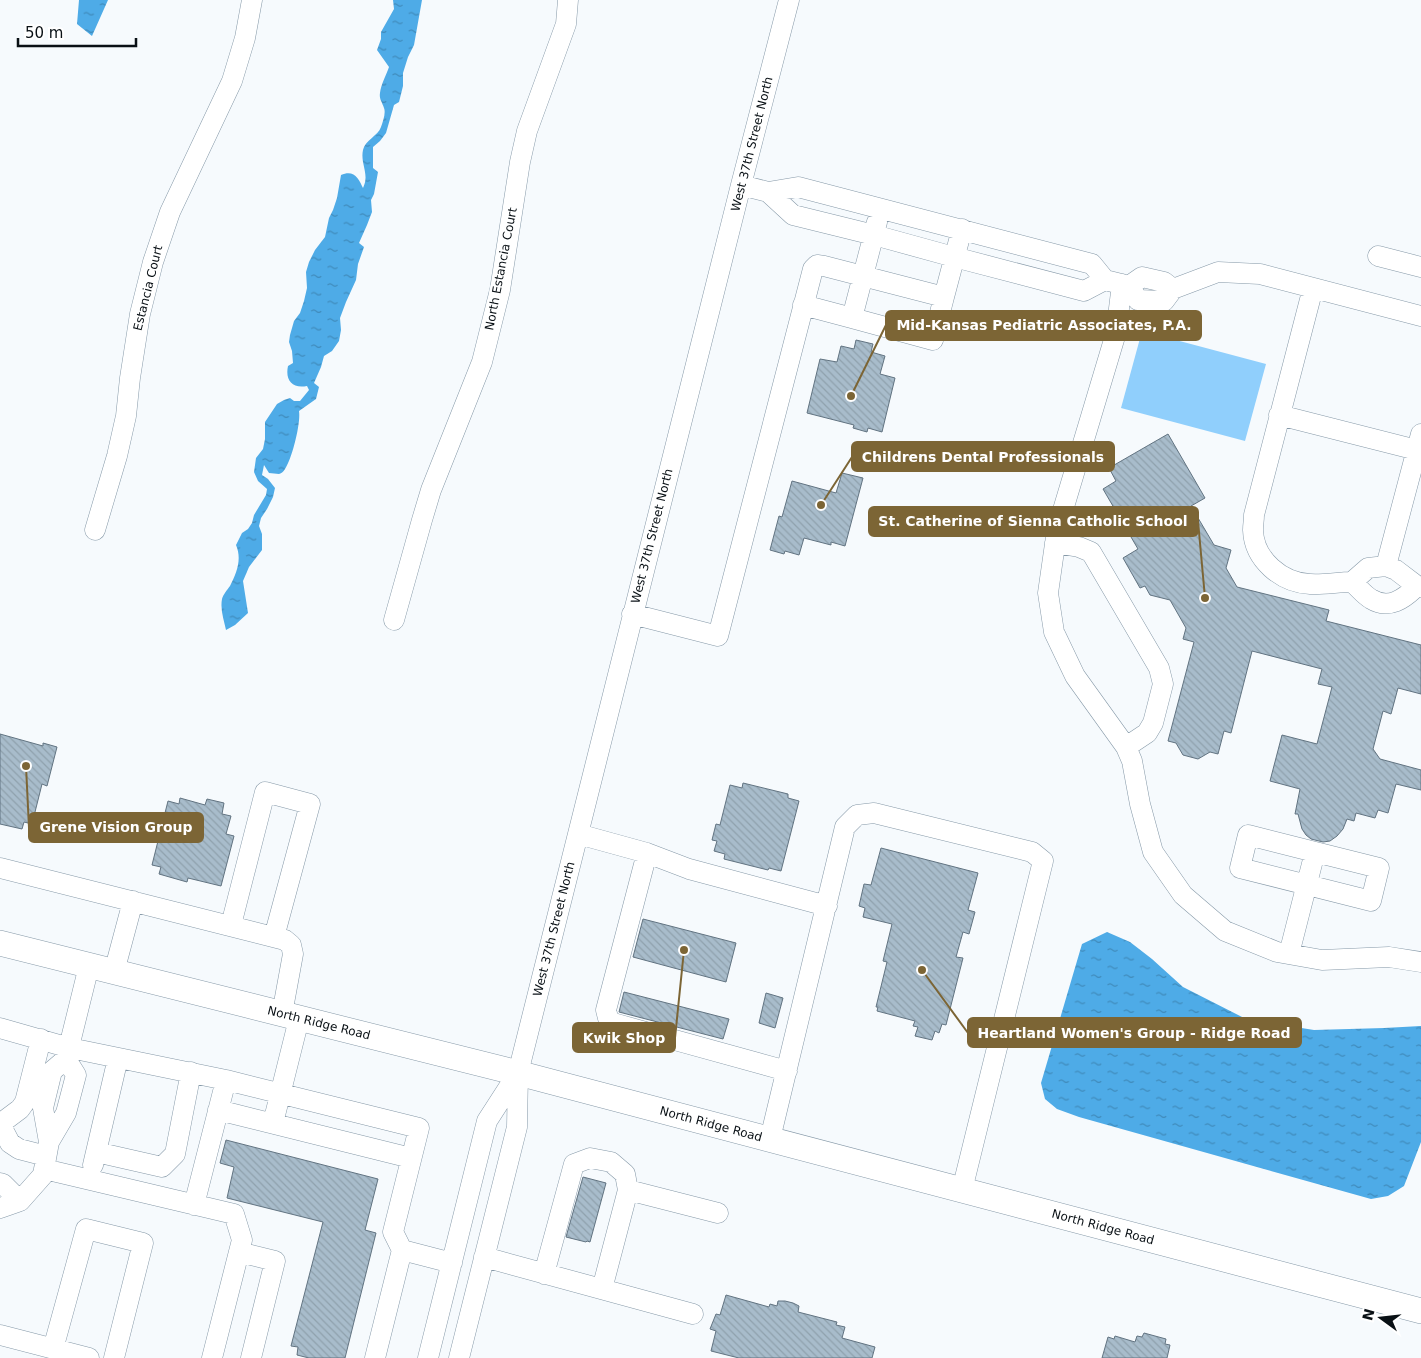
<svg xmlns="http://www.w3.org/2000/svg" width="1421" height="1358" viewBox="0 0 1421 1358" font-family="'DejaVu Sans',sans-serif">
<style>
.pitch{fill:#90cffc}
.water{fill:url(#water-ripples)}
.building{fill:url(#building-back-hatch);stroke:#617381}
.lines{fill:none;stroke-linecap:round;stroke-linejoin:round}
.minor-casing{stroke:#8699a8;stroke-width:21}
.major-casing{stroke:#8699a8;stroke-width:26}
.minor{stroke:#fff;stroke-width:20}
.major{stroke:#fff;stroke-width:25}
.labels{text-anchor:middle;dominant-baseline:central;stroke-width:5;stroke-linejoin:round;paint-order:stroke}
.street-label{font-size:12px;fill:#091015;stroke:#fff}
.leader{fill:none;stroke:#7c6535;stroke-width:2}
.callout-dot{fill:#7c6535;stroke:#fff;stroke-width:2}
.callout{fill:#7c6535;stroke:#7c6535;stroke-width:2}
.callout-label{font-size:14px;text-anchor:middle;font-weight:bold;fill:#fff}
</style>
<defs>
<pattern id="water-ripples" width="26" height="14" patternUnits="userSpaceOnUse" patternTransform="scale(1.25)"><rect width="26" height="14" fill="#4eabe7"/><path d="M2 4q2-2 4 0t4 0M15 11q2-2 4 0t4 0" fill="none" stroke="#3f8aba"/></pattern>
<pattern id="building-back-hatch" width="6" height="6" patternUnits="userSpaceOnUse" patternTransform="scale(1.25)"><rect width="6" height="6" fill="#a8bccb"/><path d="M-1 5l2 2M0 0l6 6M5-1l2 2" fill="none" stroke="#8fa1ad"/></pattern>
</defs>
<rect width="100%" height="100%" fill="#f6fafd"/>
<!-- pitch -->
<path class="pitch" d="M 1142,331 L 1266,364 L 1245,441 L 1121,408 Z"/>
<!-- water -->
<path class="water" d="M 79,0 L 108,0 L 92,36 L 77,24 Z
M 393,0 L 422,0 L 414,45 L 408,57 L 403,73 L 403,86 L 399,102 L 394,105 L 386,133 L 380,141 L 373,147 L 373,168 L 378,172 L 374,194 L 371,200 L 372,212 L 367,225 L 359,243 L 364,247 L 358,264 L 356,280 L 346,302 L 340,318 L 341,330 L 339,341 L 332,351 L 324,356 L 321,367 L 314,383 L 319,387 L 316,399 L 299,411 C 301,423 292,459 285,469 C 283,472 282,473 279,474 L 269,473 L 264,465 L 262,475 L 268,479 L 275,488 L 273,497 L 267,509 L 261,518 L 259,526 L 262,534 L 262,550 L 249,567 L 243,581 L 248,613 L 235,625 L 226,630 C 224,620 220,610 222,599 C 223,595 227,590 230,586 C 237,572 242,559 236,545 L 242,533 L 248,529 L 252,523 L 254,515 L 266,495 L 267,489 L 258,481 L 254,472 L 256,458 L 263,449 L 265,439 L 265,422 L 277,404 L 284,400 L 290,398 L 294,401 L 300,401 L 309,390 L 307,386 C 292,389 285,380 288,366 L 293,363 L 292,351 L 289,342 L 290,335 L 294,321 L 300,313 L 304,301 L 307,288 L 306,272 L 309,262 L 315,250 L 325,237 L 329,218 L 333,210 L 337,198 L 341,175 C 354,169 359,179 363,188 C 370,174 360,164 363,150 C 365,140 378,136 381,127 C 383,121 386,113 384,108 C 382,102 379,99 380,93 C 381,84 386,76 389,67 L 377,50 L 381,39 L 381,32 L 394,9 Z
M 1107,932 L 1130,942 L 1152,959 L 1183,987 L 1246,1019 L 1314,1030 L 1384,1028 L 1421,1026 L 1421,1142 L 1404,1186 L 1388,1196 L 1371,1199 L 1079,1117 L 1057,1109 L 1045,1099 L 1041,1083 L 1082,944 Z"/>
<!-- building -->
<path class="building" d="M 856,340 L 873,344 L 871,352 L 885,356 L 880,374 L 895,378 L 882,432 L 868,428 L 867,432 L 853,428 L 854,425 L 807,413 L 820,359 L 837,362 L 841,346 L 854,349 Z
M 1168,434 L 1205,498 L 1191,506 L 1214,545 L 1231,550 L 1226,568 L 1237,587 L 1329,610 L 1326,621 L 1421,645 L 1421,694 L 1398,688 L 1391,714 L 1383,711 L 1373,749 L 1380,759 L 1421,770 L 1421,790 L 1396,784 L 1388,813 L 1378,810 L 1375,818 L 1356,813 L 1354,821 L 1347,819 L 1343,829 L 1337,836 L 1330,841 L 1323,842 L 1311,839 L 1306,835 L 1302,829 L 1298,814 L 1295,814 L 1300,789 L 1270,781 L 1282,735 L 1317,744 L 1332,687 L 1318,684 L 1322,669 L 1252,651 L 1231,733 L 1224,731 L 1218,754 L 1210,752 L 1198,759 L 1183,755 L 1176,743 L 1168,741 L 1194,642 L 1183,639 L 1186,628 L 1170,600 L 1150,595 L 1145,586 L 1140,588 L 1123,558 L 1138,549 L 1103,489 L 1116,481 L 1109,468 Z
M 842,473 L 863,478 L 845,546 L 831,542 L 831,545 L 804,538 L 799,555 L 785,551 L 784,554 L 770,550 L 779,516 L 782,517 L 792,481 L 836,493 Z
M 0,734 L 43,746 L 43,743 L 57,747 L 47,786 L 42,784 L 32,824 L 24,822 L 22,829 L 0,824 Z
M 743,783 L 788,794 L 788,798 L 799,801 L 781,871 L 769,868 L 768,870 L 724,859 L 725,854 L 714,851 L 717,841 L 712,840 L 716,824 L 720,825 L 730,785 L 742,788 Z
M 180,798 L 205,805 L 207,799 L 224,803 L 222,814 L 231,816 L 226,834 L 234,836 L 221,886 L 188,878 L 187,882 L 159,874 L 161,867 L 152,865 L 168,801 L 179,804 Z
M 881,848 L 978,873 L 968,910 L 975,912 L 969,934 L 963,932 L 956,957 L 963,958 L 946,1025 L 942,1024 L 939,1033 L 935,1031 L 932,1040 L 915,1036 L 918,1027 L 913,1026 L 915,1021 L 877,1011 L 878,1007 L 876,1007 L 887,962 L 883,961 L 892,924 L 863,917 L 865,908 L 859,906 L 864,884 L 871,885 Z
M 643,919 L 736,943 L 726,982 L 633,957 Z
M 624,992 L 729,1019 L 723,1039 L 619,1012 Z
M 766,993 L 783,998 L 775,1028 L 759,1023 Z
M 226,1140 L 378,1179 L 365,1230 L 376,1233 L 345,1358 L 309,1358 L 297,1355 L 298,1347 L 291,1346 L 323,1222 L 227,1198 L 234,1167 L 220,1163 Z
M 583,1177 L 606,1183 L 590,1242 L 587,1241 L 586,1242 L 566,1237 Z
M 726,1295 L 769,1307 L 770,1304 L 777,1306 L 778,1301 L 785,1301 L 793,1303 L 799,1306 L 798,1312 L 837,1322 L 836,1325 L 845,1327 L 842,1338 L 875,1347 L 872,1358 L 739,1358 L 711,1351 L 716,1331 L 710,1329 L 716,1314 L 720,1315 Z
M 1144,1333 L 1166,1339 L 1165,1344 L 1170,1345 L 1167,1358 L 1102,1358 L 1108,1337 L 1114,1339 L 1115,1336 L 1135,1342 L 1137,1336 L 1142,1337 Z"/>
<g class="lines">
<defs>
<path id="minor" d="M 741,185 L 768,192 L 798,187 L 1092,264 L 1105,280 L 1129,286 L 1138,300 L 1164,301 L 1173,289 L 1218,272 L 1260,274 L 1421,316
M 768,192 L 793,215 L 874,235 L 954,257 L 1084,291 L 1105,280
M 1378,256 L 1421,267
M 1122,284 L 1116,333 L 1057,530 L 1048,593 L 1054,632 L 1075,676 L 1126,747 L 1132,761 L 1140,804 L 1153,852 L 1183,895 L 1225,931 L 1277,952 L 1322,960 L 1389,957 L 1421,962
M 1129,286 L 1142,277 L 1164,282 L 1173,289
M 1313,288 L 1254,515 C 1254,520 1253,525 1253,530 C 1254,560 1282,583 1310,584 C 1324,585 1338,582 1352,582 C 1358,587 1364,595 1371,599 C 1389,610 1404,599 1417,586 L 1421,587
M 803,305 L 852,318 L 877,222
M 852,318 L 933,340 L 944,297
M 1279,415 L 1421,451
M 95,530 L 117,456 L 126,416 L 130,378 L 140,314 L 153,262 L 170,212 L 232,81 L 245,38 L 252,0
M 1055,543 L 1079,547 L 1091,552 L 1159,668 L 1163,684 L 1153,723 L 1147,733 L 1126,747
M 1352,582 L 1368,568 L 1386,566
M 1417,586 L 1396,570 L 1386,566 L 1421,434
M 632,614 L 718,636 L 813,269 L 817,265 L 824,266 L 944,297 L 962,229
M 394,620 L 422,520 L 431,490 L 482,362 L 500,290 L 520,162 L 527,131 L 566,24 L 568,0
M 578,834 L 647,853 L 689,869 L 827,906
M 647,853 L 606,1010 L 608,1018 L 613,1023 L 787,1071
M 0,868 L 285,940 L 291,945 L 293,954 L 282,1014
M 231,925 L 265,792 L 310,804 L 274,937
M 1289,954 L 1315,852 L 1379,868 L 1371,901 L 1240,868 L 1248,835 L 1315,852
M 114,972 L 133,901
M 0,1028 L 70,1048 L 226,1080
M 218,1110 L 411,1158
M 273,1123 L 299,1019
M 0,1124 L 20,1109 L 25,1102 L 41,1039
M 0,1124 L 10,1143 L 19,1149 L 46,1156
M 770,1139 L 845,827 L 857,815 L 874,813 L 1032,852 L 1043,861 L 962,1190
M 49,1142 L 43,1108 L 52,1071 L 66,1059 L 89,966
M 96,1152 L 162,1167 L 175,1154 L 191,1072
M 93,1165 L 118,1058
M 44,1169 L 234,1214 L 242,1240 L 212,1358
M 0,1183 L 3,1184 L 20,1201
M 194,1205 L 226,1080 L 419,1128 L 393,1232 L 402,1250 L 375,1358
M 0,1208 L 20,1201 L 43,1175 L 49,1142 L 66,1113 L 76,1075 L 66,1059
M 402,1250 L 452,1263
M 239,1252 L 275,1261 L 251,1358
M 484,1257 L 693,1314
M 544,1274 L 574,1164 L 590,1158 L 611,1162 L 625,1174 L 628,1190
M 602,1289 L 628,1190 L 718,1213
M 0,1335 L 89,1358
M 53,1349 L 86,1229 L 143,1243 L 114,1358
M 428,1358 L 487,1121 L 518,1073
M 459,1358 L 517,1127 L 518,1073 L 741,185 L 789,0"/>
<path id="major" d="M 0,943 L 518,1073 L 1421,1311"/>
</defs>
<!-- minor casing -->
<use href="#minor" class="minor-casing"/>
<!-- major casing -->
<use href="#major" class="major-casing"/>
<!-- minor -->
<use href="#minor" class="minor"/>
<!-- major -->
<use href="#major" class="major"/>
</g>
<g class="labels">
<!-- street labels -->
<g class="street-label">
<text transform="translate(752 144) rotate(-76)">West 37th Street North</text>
<text transform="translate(501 269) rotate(-79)">North Estancia Court</text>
<text transform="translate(148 288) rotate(-76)">Estancia Court</text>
<text transform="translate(652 536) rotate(-76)">West 37th Street North</text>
<text transform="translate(554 929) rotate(-76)">West 37th Street North</text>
<text transform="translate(319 1023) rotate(14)">North Ridge Road</text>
<text transform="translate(711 1124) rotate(15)">North Ridge Road</text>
<text transform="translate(1103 1227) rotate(15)">North Ridge Road</text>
</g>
</g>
<!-- callouts -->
<path class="leader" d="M851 396L886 325M821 505L852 457M1205 598L1198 521M26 766L29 828M922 970L968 1033M684 950L675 1038"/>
<g class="callout-dot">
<circle cx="851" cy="396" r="5"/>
<circle cx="821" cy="505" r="5"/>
<circle cx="1205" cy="598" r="5"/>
<circle cx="26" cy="766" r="5"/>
<circle cx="922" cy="970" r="5"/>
<circle cx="684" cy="950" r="5"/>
</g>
<g class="callout">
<rect x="886" y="311" width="315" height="29" rx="5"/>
<rect x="852" y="442" width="262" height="29" rx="5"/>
<rect x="869" y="507" width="329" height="29" rx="5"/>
<rect x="29" y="813" width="174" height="29" rx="5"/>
<rect x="968" y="1018" width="333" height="29" rx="5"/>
<rect x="573" y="1023" width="102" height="29" rx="5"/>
</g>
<g class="callout-label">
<text x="1044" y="330">Mid-Kansas Pediatric Associates, P.A.</text>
<text x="983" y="462">Childrens Dental Professionals</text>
<text x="1033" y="526">St. Catherine of Sienna Catholic School</text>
<text x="116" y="832">Grene Vision Group</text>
<text x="1134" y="1038">Heartland Women's Group - Ridge Road</text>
<text x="624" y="1043">Kwik Shop</text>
</g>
<!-- north arrow -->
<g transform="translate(1381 1318) rotate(285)" stroke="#ffffff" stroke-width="4" paint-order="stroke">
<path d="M0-4L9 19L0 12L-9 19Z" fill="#091015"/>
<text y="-8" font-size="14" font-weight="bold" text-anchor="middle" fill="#091015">N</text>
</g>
<!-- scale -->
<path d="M18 38v8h118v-8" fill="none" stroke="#091015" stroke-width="2.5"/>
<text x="25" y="38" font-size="15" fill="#091015" stroke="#ffffff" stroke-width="4" paint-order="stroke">50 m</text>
</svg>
